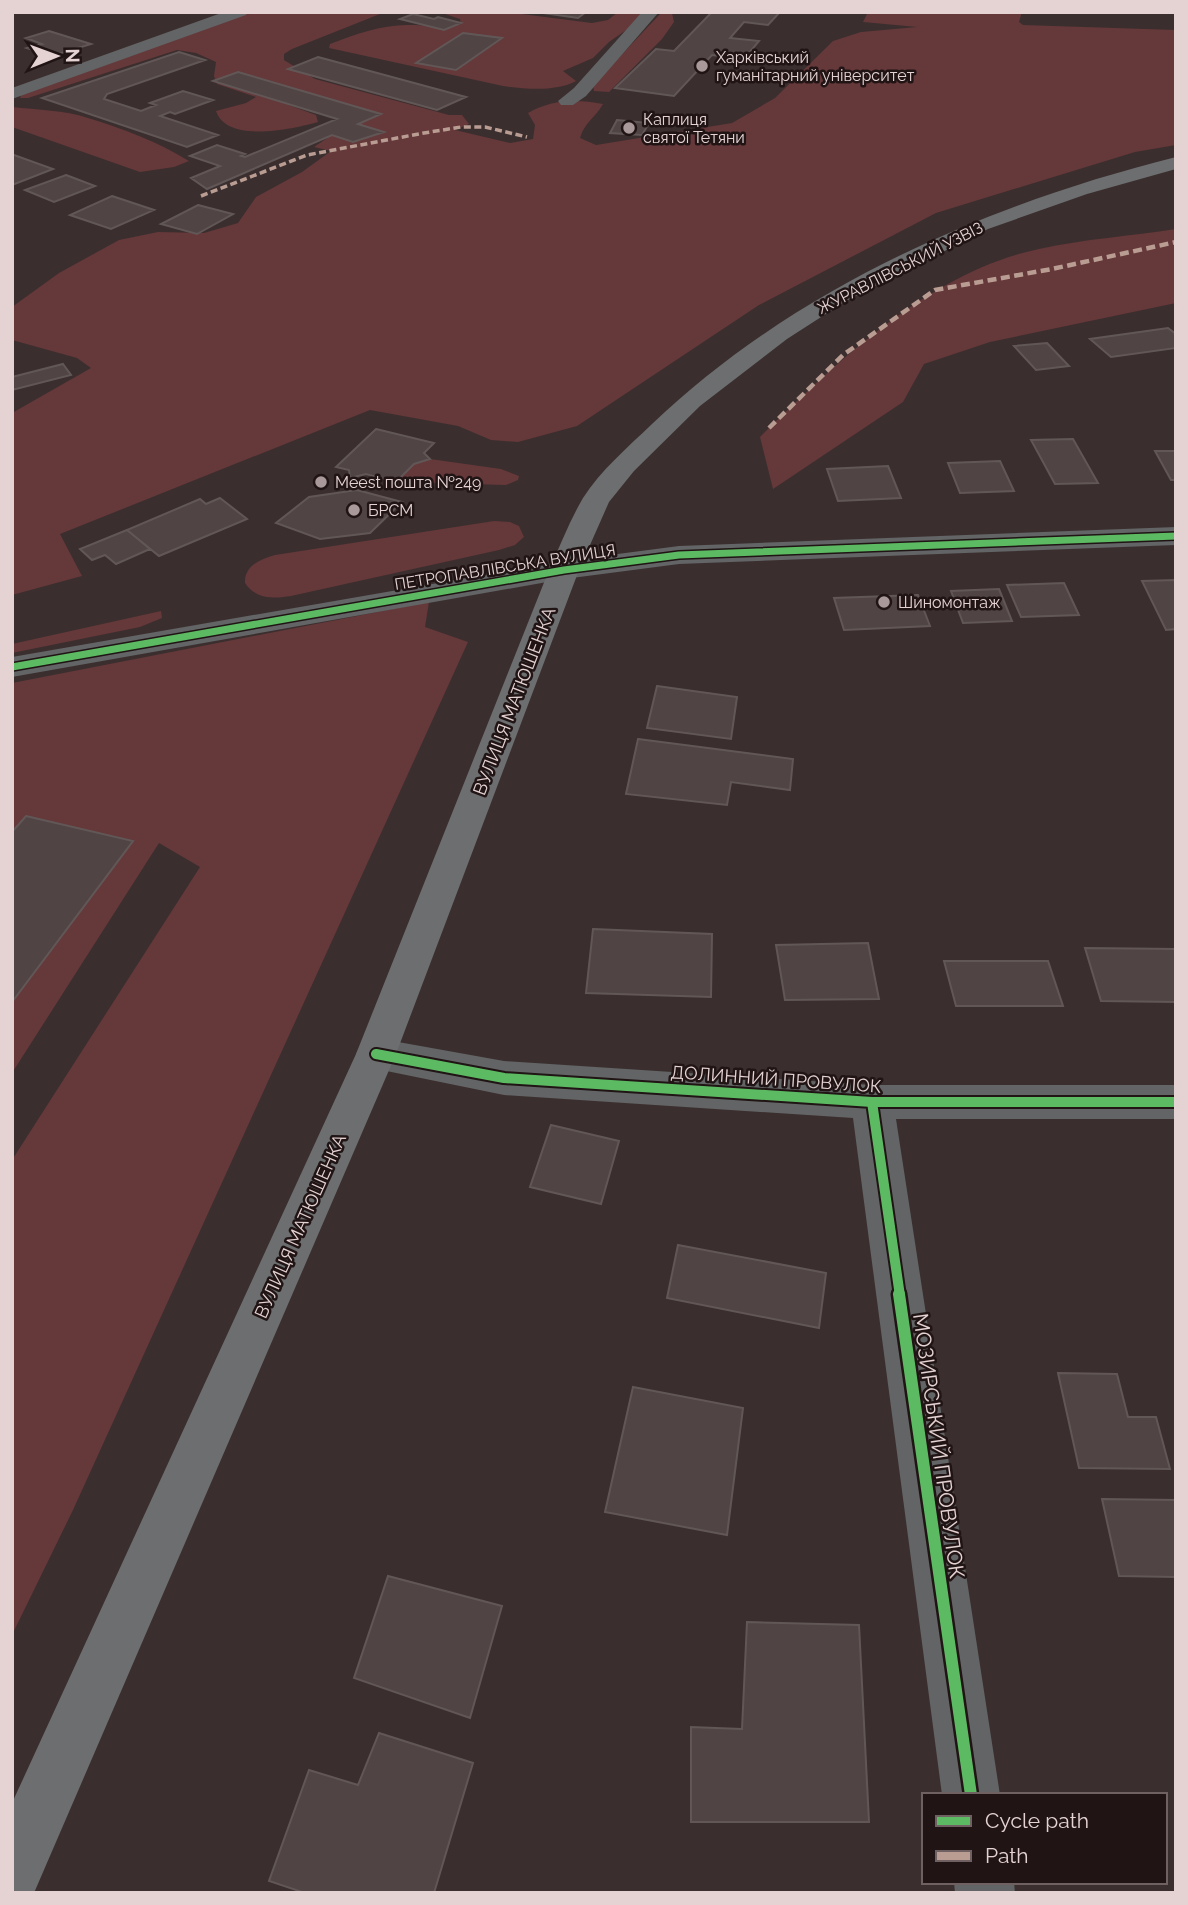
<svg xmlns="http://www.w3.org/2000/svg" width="1188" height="1905" viewBox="0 0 1188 1905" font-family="Raleway,sans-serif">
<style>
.green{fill:#65383a}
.building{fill:#504444;stroke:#625757;stroke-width:2}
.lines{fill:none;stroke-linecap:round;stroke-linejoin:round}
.minor{fill:#626465;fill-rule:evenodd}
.tertiary{fill:#626465;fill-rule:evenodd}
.primary{fill:#6c6e6f;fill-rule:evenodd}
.quiet-far1{stroke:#b99d93;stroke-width:3.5;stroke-dasharray:7 3.5;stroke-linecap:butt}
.quiet{stroke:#b99d93;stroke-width:4.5;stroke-dasharray:9 4.5;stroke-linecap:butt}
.cycleway-far2-casing{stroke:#201415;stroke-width:10}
.cycleway-far1-casing{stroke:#201415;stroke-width:14}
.cycleway-casing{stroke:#201415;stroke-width:17}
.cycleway-far2{stroke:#5cba63;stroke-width:7}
.cycleway-far1{stroke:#5cba63;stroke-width:10}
.cycleway{stroke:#5cba63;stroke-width:12}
.poi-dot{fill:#aa999a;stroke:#201415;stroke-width:2.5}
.labels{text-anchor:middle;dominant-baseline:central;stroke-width:5;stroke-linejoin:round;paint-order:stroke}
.far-poi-label{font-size:16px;fill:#e5d3d4;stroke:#201415;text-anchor:start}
.far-street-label{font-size:16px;fill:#e5d3d4;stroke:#201415}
.street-label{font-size:18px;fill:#e5d3d4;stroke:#201415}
.near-street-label{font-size:21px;fill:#e5d3d4;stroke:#201415}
</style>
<rect width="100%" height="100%" fill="#3b2e2e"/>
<!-- green -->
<path class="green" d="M 249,12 L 385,12 L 292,49 L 284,54 L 284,60 L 315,79 L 449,115 L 462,115 L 469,124 L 455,130 L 510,143 L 533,139 L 535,125 L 528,113 C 552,99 576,99 603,104 C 596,117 584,123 580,138 L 596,145 L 732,123 L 775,98 L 833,41 L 861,32 L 917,27 L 863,22 L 868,12 L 1022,12 L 1019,22 L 1023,25 L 1176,30 L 1176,145 L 1135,152 L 936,213 L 759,305 L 577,426 L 518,442 L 491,440 L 458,426 L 370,410 L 60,534 L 82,576 L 12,595 L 12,413 L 91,368 L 77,358 L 12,340 L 12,307 L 59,273 L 119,240 L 158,232 L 204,233 L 238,223 L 256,197 L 302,172 L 331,151 L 314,147 L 348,124 L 343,112 L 283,103 L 316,115 L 318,122 C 293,129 227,144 216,111 L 246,103 L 256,97 L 217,84 L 214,76 L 216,62 L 196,53 L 177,50 L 28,98 L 20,98 L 22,93 Z
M 439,12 L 507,12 L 592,23 L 608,20 L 618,12 L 646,12 L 642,19 L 609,42 L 593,58 L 563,71 L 576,81 C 556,92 526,89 503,86 L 329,48 L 330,44 C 356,34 383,24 411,25 C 430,25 442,31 461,24 L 460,19 Z
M 672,13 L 674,22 L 662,39 L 609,92 L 594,91 L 593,85 L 660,14 Z
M 12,107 C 38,110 64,110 88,118 C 122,128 160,143 189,161 L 174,167 L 140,172 L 12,127 Z
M 1176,229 L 1176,303 L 990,342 L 924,364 L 903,402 L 773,489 L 760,437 C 836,362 932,271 1039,249 C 1084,239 1131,236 1176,229 Z
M 430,459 L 501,469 L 519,476 L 518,480 L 506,485 L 396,482 L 414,464 Z
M 494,521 L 510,522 L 519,526 L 524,537 L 515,545 L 499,550 L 291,596 C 274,599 255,599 245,583 C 244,566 260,559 275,555 Z
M 429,602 L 425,627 L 468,642 L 73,1510 L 12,1635 L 12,1160 L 200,867 L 159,843 L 12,1073 L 12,683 Z
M 161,611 L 162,618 L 140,627 L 12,653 L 12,644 Z"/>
<!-- building -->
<path class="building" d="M 536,12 L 586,12 L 578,18 Z
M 712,12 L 780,12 L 768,25 L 744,22 L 730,38 L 759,41 L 744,59 L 712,55 L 674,96 L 615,88 L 656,49 L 674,51 Z
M 413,14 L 434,19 L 438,17 L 461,23 L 444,30 L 400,19 Z
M 49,31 L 91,44 L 52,56 L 27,48 L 42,44 L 26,38 Z
M 463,33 L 502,38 L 456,70 L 416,63 Z
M 179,52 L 205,60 L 107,94 L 104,99 L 141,111 L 156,105 L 150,103 L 183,91 L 213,100 L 175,114 L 170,112 L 160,116 L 218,135 L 187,147 L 42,98 Z
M 318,57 L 466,97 L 437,110 L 288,69 Z
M 238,72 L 381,114 L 358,124 L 384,132 L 353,142 L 332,135 L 207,189 L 191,178 L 220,166 L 190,156 L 217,145 L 245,154 L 241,156 L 245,157 L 337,119 L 213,81 Z
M 617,120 L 649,123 L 642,135 L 610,133 Z
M 12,155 L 14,155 L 53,169 L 12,185 Z
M 66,175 L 95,186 L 54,202 L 25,190 Z
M 112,196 L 154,210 L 111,229 L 70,215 Z
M 198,205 L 233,214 L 197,234 L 161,224 Z
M 1168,328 L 1176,334 L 1176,348 L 1111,357 L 1090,339 Z
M 1047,343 L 1069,366 L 1036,370 L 1014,346 Z
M 63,364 L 71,375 L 12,390 L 12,377 Z
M 376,429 L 434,443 L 424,453 L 430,459 L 414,464 L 396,482 L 366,474 L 350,478 L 349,470 L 336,467 Z
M 1073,439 L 1098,483 L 1055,484 L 1031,440 Z
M 1155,451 L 1176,451 L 1176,480 L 1171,480 Z
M 1000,461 L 1014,491 L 960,493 L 948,463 Z
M 888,466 L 901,498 L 838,501 L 827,469 Z
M 357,490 L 402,502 L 370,533 L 320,539 L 276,523 L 309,497 Z
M 220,498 L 247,519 L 159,556 L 127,530 L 200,499 L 206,504 Z
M 127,530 L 150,549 L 116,564 L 105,555 L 92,560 L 80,549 Z
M 1176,580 L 1176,629 L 1166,630 L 1142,581 Z
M 1064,583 L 1079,615 L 1021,617 L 1007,585 Z
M 999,589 L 1012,621 L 963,623 L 951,591 Z
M 918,595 L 930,626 L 844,630 L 834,598 Z
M 657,686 L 737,697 L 731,739 L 647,728 Z
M 638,739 L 793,759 L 790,790 L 731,782 L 727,805 L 626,794 Z
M 26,816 L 133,841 L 12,1002 L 12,832 Z
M 593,929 L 712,934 L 711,997 L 586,993 Z
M 868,943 L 879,999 L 785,1000 L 776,945 Z
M 1085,948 L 1176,949 L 1176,1002 L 1101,1001 Z
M 944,961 L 1048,961 L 1063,1006 L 956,1006 Z
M 551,1125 L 619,1141 L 601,1204 L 530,1187 Z
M 678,1245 L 826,1273 L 819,1328 L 667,1298 Z
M 1058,1373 L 1117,1374 L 1128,1417 L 1156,1417 L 1170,1469 L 1079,1468 Z
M 633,1387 L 743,1408 L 727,1535 L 605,1512 Z
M 1102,1499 L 1176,1500 L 1176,1577 L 1119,1576 Z
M 388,1576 L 502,1606 L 470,1718 L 354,1678 Z
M 747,1622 L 859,1625 L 869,1822 L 691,1822 L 691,1727 L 742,1729 Z
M 379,1733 L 473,1763 L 434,1893 L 305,1893 L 269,1881 L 309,1770 L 358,1785 Z"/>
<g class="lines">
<!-- minor -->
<path class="minor" d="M 224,12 L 248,12 L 246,15 L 12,99 L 12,88 Z
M 642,12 L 659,12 L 586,96 L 573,105 L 561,105 L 558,101 L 574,88 Z
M 376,1038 L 504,1061 L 872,1085 L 1176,1085 L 1176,1119 L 896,1119 L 1000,1795 L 942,1795 L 853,1118 L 504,1095 L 362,1066 L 356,1054 L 362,1042 Z
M 954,1882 L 1014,1882 L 1015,1893 L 955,1893 Z"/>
<!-- tertiary -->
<path class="tertiary" d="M 1176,527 L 1176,545 L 679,564 L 564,579 L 12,677 L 12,657 L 564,561 L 679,546 Z"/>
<!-- primary -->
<path class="primary" d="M 1176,157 L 1176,169 L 1087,194 L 988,229 L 846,301 L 787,339 L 700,406 L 634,471 L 609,502 L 579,570 L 396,1054 L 34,1893 L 12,1893 L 12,1803 L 356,1054 L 549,570 C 560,546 570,520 583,498 C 601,470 628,447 652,424 C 796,287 985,205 1176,157 Z"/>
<!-- quiet-far1 -->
<path class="quiet-far1" d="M 201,196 L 307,155 L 424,133 L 461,127 L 485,127 L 527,137"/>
<!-- quiet -->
<path class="quiet" d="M 769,428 L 843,355 L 935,290 L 1052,269 L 1176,242"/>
<defs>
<path id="cycleway-far2" d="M 12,667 L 564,570 L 679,555 L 1176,536"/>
<path id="cycleway-far1" d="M 376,1054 L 504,1078 L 872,1102 L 1176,1102
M 872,1102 L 900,1296"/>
<path id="cycleway" d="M 899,1294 L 971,1795"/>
</defs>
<!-- cycleway-far2 casing -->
<use href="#cycleway-far2" class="cycleway-far2-casing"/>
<!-- cycleway-far1 casing -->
<use href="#cycleway-far1" class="cycleway-far1-casing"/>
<!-- cycleway casing -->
<use href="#cycleway" class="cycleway-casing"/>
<!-- cycleway-far2 -->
<use href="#cycleway-far2" class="cycleway-far2"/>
<!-- cycleway-far1 -->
<use href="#cycleway-far1" class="cycleway-far1"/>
<!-- cycleway -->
<use href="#cycleway" class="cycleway"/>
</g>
<!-- markers -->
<g class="poi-dot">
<circle cx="702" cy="66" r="7"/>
<circle cx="629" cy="128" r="7"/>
<circle cx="321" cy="482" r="7"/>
<circle cx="354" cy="510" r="7"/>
<circle cx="884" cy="602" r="7"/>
</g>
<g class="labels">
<!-- far-poi labels -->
<g class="far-poi-label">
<text x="716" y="57">Харківський<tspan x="716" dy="18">гуманітарний університет</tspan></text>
<text x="643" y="119">Каплиця<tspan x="643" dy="18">святої Тетяни</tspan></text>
<text x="335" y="482">Meest пошта №249</text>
<text x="368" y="510">БРСМ</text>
<text x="898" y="602">Шиномонтаж</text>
</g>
<!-- far-street labels -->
<g class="far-street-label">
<text transform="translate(900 268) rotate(-27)">ЖУРАВЛІВСЬКИЙ УЗВІЗ</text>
<text transform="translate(505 567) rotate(-9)">ПЕТРОПАВЛІВСЬКА ВУЛИЦЯ</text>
</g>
<!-- street labels -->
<g class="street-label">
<text transform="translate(514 701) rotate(-69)">ВУЛИЦЯ МАТЮШЕНКА</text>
<text transform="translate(776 1079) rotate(4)">ДОЛИННИЙ ПРОВУЛОК</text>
<text transform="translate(300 1226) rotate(-66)">ВУЛИЦЯ МАТЮШЕНКА</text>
</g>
<!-- near-street labels -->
<g class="near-street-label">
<text transform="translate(939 1446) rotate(82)">МОЗИРСЬКИЙ ПРОВУЛОК</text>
</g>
</g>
<!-- border -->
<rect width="1188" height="1905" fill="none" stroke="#e5d3d4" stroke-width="28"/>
<!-- legend -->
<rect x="922" y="1793" width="245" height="91" fill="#201415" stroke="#6f6061" stroke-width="2"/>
<rect x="936" y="1816" width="35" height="10" fill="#5cba63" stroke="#6f6061" stroke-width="2"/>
<text x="985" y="1828" font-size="21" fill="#e5d3d4">Cycle path</text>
<rect x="936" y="1851" width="35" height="10" fill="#b99d93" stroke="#6f6061" stroke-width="2"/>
<text x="985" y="1863" font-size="21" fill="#e5d3d4">Path</text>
<!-- north arrow -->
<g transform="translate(56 56) rotate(89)" stroke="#201415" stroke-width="5" paint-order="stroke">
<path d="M0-5L12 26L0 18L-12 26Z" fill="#e5d3d4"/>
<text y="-10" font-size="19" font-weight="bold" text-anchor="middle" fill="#e5d3d4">N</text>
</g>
</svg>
